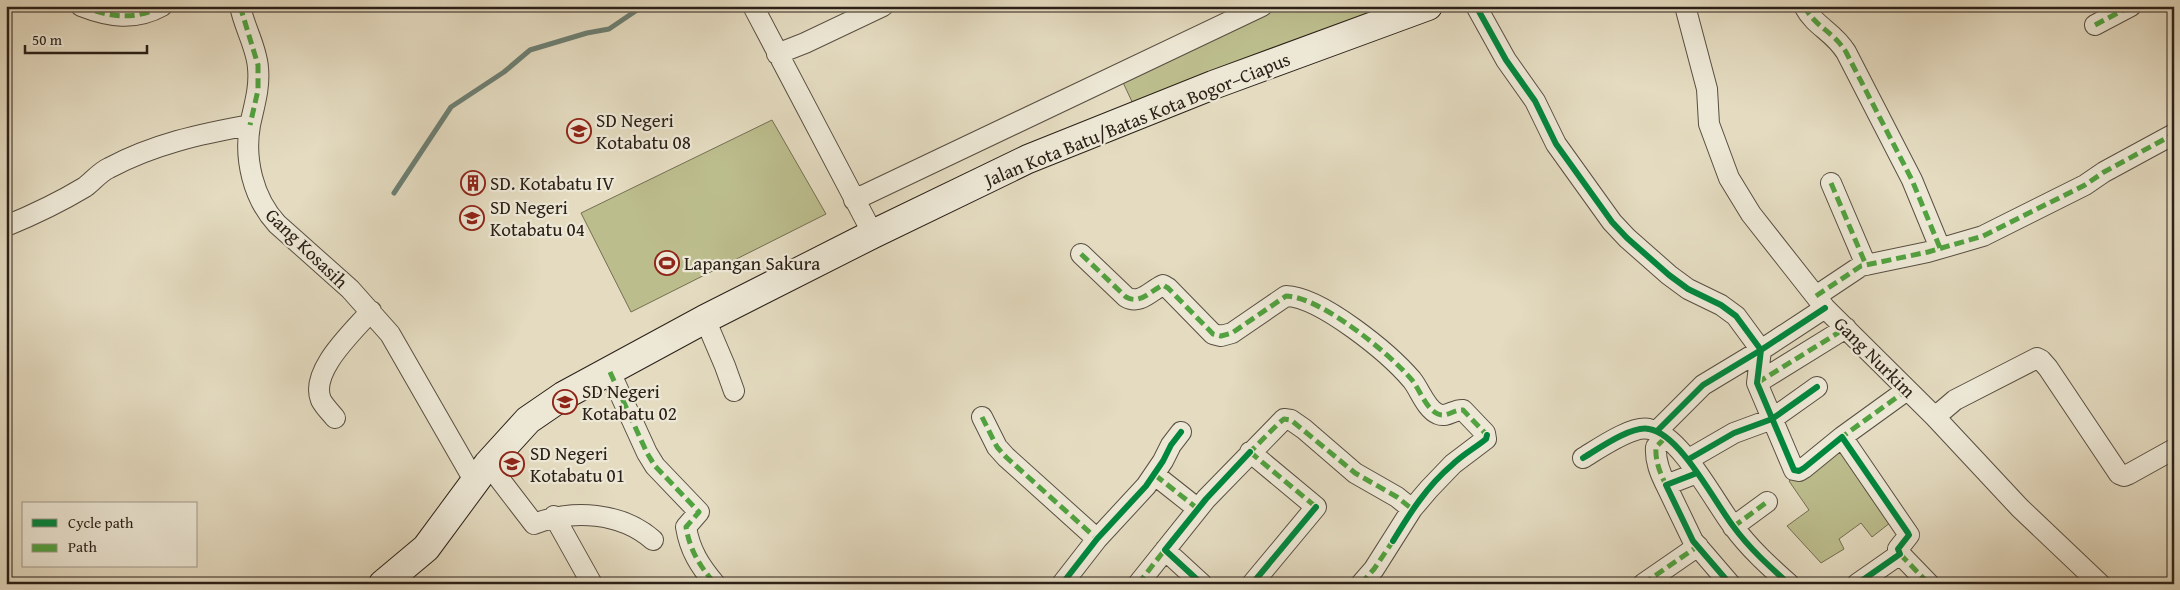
<svg xmlns="http://www.w3.org/2000/svg" width="2180" height="590" viewBox="0 0 2180 590" font-family="'Gentium Book Plus',serif">
<style>
.green{fill:#bcbd8d;stroke:#746e52}
.lines{fill:none;stroke-linecap:round;stroke-linejoin:round}
.stream{stroke:#6c7e71;stroke-width:5}
.minor-casing{stroke:#594f42;stroke-width:22}
.secondary-casing{stroke:#2b2018;stroke-width:30}
.minor{stroke:#ede8d6;stroke-width:20}
.secondary{stroke:#ede8d6;stroke-width:28}
.quiet{stroke:#51a240;stroke-width:5;stroke-dasharray:10 5;stroke-linecap:butt}
.cycleway-casing{stroke:#ede8d6;stroke-width:9}
.cycleway{stroke:#00873e;stroke-width:6}
.labels{text-anchor:middle;dominant-baseline:central;stroke-width:4.5;stroke-linejoin:round;paint-order:stroke}
.street-label{font-size:19px;fill:#2b2018;stroke:#ede8d6}
.poi-label{font-size:19px;fill:#2b2018;stroke:#ede8d6;text-anchor:start}
</style>
<rect width="100%" height="100%" fill="#e4dbc0"/>
<filter id="stains"><feTurbulence type="fractalNoise" baseFrequency=".004" numOctaves="4"/><feColorMatrix values="0 0 0 0 .2 0 0 0 0 .09 0 0 0 0 .02 0 0 0 .5 -.17"/></filter>
<radialGradient id="worn" r=".72"><stop offset=".6" stop-color="#630" stop-opacity="0"/><stop offset="1" stop-color="#630" stop-opacity=".3"/></radialGradient>
<!-- green -->
<path class="green" d="M 1268,6 L 1416,6 L 1134,106 L 1120,76 Z
M 772,120 L 826,214 L 631,312 L 581,213 Z
M 1846,440 L 1900,515 L 1872,537 L 1861,523 L 1839,539 L 1844,549 L 1821,563 L 1787,526 L 1809,510 L 1789,481 Z"/>
<g class="lines">
<!-- stream -->
<path class="stream" d="M 394,193 L 451,107 L 504,72 L 530,50 L 587,33 L 609,29 L 643,6"/>
<defs>
<path id="minor" d="M 81,6 C 109,17 135,21 162,6
M 240,6 C 244,27 257,48 258,68 C 260,88 254,106 250,125 C 244,159 253,198 277,224 L 350,289 L 390,334 L 475,482
M 753,6 L 873,234
M 1476,6 L 1506,60 L 1535,101 L 1556,144 L 1612,222 L 1627,238 L 1669,275 L 1688,289 L 1721,305 L 1736,316 L 1761,350 L 1757,383 L 1794,470 L 1799,471 L 1804,468 L 1842,437 L 1907,390
M 1685,6 L 1707,89 L 1709,124 L 1729,178 L 1751,214 L 1825,308 L 1935,417 L 2020,508 L 2100,584
M 1804,6 C 1816,28 1832,30 1846,52 L 1912,180 L 1940,248
M 2095,25 L 2131,6
M 777,54 L 805,43 L 883,6
M 1831,183 L 1866,265
M 854,200 L 1262,6
M 6,226 C 33,215 60,202 85,187 C 93,181 100,172 109,168 C 154,144 200,134 250,125
M 1081,254 L 1126,297 C 1140,305 1150,291 1163,285 L 1168,288 L 1213,334 L 1221,336 L 1232,333 L 1286,296 C 1321,297 1389,353 1412,380 C 1420,390 1426,409 1438,414 C 1447,418 1454,409 1463,410 L 1485,433 L 1486,439 L 1453,464 L 1429,489 L 1412,509 L 1374,569 L 1361,584
M 1816,296 L 1861,266 L 1928,252 L 1983,236 L 2085,185 L 2104,172 L 2174,134
M 705,319 L 725,366 L 734,391
M 610,372 L 647,453 L 655,466 L 699,512 L 686,527 C 690,551 700,566 715,584
M 1757,383 L 1846,328
M 982,417 L 997,447 L 1006,457 L 1097,539
M 1935,417 L 1955,400 L 2037,358 L 2041,360 L 2048,368 L 2119,474 L 2124,476 L 2129,474 L 2174,449
M 335,418 C 331,413 324,406 321,400 C 309,371 354,331 371,311
M 1657,431 L 1703,385 L 1761,350 L 1825,308
M 1842,437 L 1909,535 L 1898,549 L 1900,554 L 1857,584
M 1665,438 L 1656,447 C 1655,461 1660,473 1666,485
M 1250,452 L 1316,507 L 1252,584
M 1583,458 C 1598,449 1632,425 1649,429 C 1680,434 1714,501 1733,526 C 1749,548 1769,566 1789,584
M 1689,459 L 1734,433 L 1772,419 L 1817,387
M 488,464 L 534,524 C 573,509 621,512 653,540
M 1697,473 L 1666,485 L 1693,541 L 1730,584
M 1155,475 L 1198,509
M 554,516 L 592,584
M 1733,527 L 1767,502
M 1165,550 L 1202,584
M 1900,554 L 1929,584
M 1062,584 L 1097,539 L 1146,486 L 1163,461 L 1171,445 L 1181,432
M 1138,584 L 1206,499 L 1284,419 L 1291,420 L 1304,429 L 1355,473 L 1397,497 L 1412,509
M 1643,584 L 1698,546"/>
<path id="secondary" d="M 383,584 L 426,548 L 488,464 L 528,420 L 563,396 L 705,319 L 873,234 L 1028,159 L 1213,85 L 1428,6"/>
</defs>
<!-- minor casing -->
<use href="#minor" class="minor-casing"/>
<!-- secondary casing -->
<use href="#secondary" class="secondary-casing"/>
<!-- minor -->
<use href="#minor" class="minor"/>
<!-- secondary -->
<use href="#secondary" class="secondary"/>
<!-- quiet -->
<path class="quiet" d="M 81,6 C 109,17 135,21 162,6
M 240,6 L 258,65 L 258,90 L 250,125
M 1804,6 C 1816,28 1832,30 1846,52 L 1912,180 L 1940,248
M 2095,25 L 2131,6
M 1831,183 L 1866,265
M 1081,254 L 1126,297 C 1140,305 1150,291 1163,285 L 1168,288 L 1213,334 L 1221,336 L 1232,333 L 1286,296 C 1321,297 1389,353 1412,380 C 1420,390 1426,409 1438,414 C 1447,418 1454,409 1463,410 L 1485,433 L 1487,438
M 1816,296 L 1861,266 L 1928,252 L 1983,236 L 2085,185 L 2104,172 L 2174,134
M 610,372 L 647,453 L 655,466 L 699,512 L 686,527 C 690,551 700,566 715,584
M 1757,383 L 1846,328
M 982,417 L 997,447 L 1006,457 L 1097,539
M 1665,438 L 1656,447 C 1655,461 1660,473 1666,485
M 1839,439 L 1907,390
M 1250,452 L 1316,507 L 1313,510
M 1248,454 L 1279,423 L 1284,419 L 1291,420 L 1355,473 L 1397,497 L 1412,509
M 1155,475 L 1198,509
M 1733,527 L 1767,502
M 1900,554 L 1929,584
M 1138,584 L 1167,547
M 1361,584 L 1374,569 L 1395,538
M 1643,584 L 1698,546"/>
<defs>
<path id="cycleway" d="M 1476,6 L 1506,60 L 1535,101 L 1556,144 L 1612,222 L 1627,238 L 1669,275 L 1688,289 L 1721,305 L 1736,316 L 1761,350 L 1757,383 L 1794,470 L 1799,471 L 1804,468 L 1842,437 L 1908,533 L 1909,535 L 1898,549 L 1900,554 L 1857,584
M 1657,431 L 1703,385 L 1761,350 L 1825,308
M 1583,458 C 1598,449 1632,425 1649,429 C 1680,434 1714,501 1733,526 C 1749,548 1769,566 1789,584
M 1689,459 L 1734,433 L 1772,419 L 1817,387
M 1697,473 L 1666,485 L 1693,541 L 1730,584
M 1393,541 C 1410,513 1427,486 1452,465 C 1462,455 1475,448 1486,439 L 1487,435
M 1062,584 L 1097,539 L 1146,486 L 1163,461 L 1171,445 L 1181,432
M 1202,584 L 1165,550 L 1206,499 L 1250,452
M 1252,584 L 1316,507"/>
</defs>
<!-- cycleway casing -->
<use href="#cycleway" class="cycleway-casing"/>
<!-- cycleway -->
<use href="#cycleway" class="cycleway"/>
</g>
<!-- icons -->
<defs>
<symbol id="school-ring" viewBox="-11 -11 22 22"><circle r="9.5" fill="#ede8d6" stroke="#8f2418" stroke-width="1.5"/><path d="M0-5L7-2L0 1L-7-2ZM-4 1L0 2.5L4 1V4Q0 6-4 4Z" fill="#8f2418"/></symbol>
<symbol id="building-ring" viewBox="-11 -11 22 22"><circle r="9.5" fill="#ede8d6" stroke="#8f2418" stroke-width="1.5"/><path d="M-4-6H4V6H1V3H-1V6H-4ZM-2.5-4.3h1.7v1.8h-1.7ZM.8-4.3h1.7v1.8H.8ZM-2.5-1h1.7V.8h-1.7ZM.8-1h1.7V.8H.8Z" fill="#8f2418"/></symbol>
<symbol id="stadium-ring" viewBox="-11 -11 22 22"><circle r="9.5" fill="#ede8d6" stroke="#8f2418" stroke-width="1.5"/><path d="M0-5a6.5 5 0 1 0 0 10a6.5 5 0 1 0 0-10ZM-3.5-1.8h7v3.6h-7Z" fill="#8f2418"/></symbol>
</defs>
<g fill-rule="evenodd">
<use href="#school-ring" x="565" y="117" width="28" height="28"/>
<use href="#building-ring" x="459" y="169" width="28" height="28"/>
<use href="#school-ring" x="458" y="204" width="28" height="28"/>
<use href="#stadium-ring" x="653" y="249" width="28" height="28"/>
<use href="#school-ring" x="551" y="388" width="28" height="28"/>
<use href="#school-ring" x="498" y="450" width="28" height="28"/>
</g>
<g class="labels">
<!-- street labels -->
<g class="street-label">
<text transform="translate(1137 119) rotate(-22)">Jalan Kota Batu/Batas Kota Bogor–Ciapus</text>
<text transform="translate(307 248) rotate(44)">Gang Kosasih</text>
<text transform="translate(1875 357) rotate(45)">Gang Nurkim</text>
</g>
<!-- poi labels -->
<g class="poi-label">
<text x="596" y="120">SD Negeri<tspan x="596" dy="22">Kotabatu 08</tspan></text>
<text x="490" y="183">SD. Kotabatu IV</text>
<text x="490" y="207">SD Negeri<tspan x="490" dy="22">Kotabatu 04</tspan></text>
<text x="684" y="263">Lapangan Sakura</text>
<text x="582" y="391">SD Negeri<tspan x="582" dy="22">Kotabatu 02</tspan></text>
<text x="530" y="453">SD Negeri<tspan x="530" dy="22">Kotabatu 01</tspan></text>
</g>
</g>
<!-- margin -->
<rect width="2180" height="590" fill="none" stroke="#e4dbc0" stroke-width="25"/>
<rect x="8" y="8" width="2165" height="575" fill="none" stroke="#2b2018" stroke-width="2.5"/>
<rect x="12" y="12" width="2155" height="565" fill="none" stroke="#2b2018"/>
<!-- legend -->
<rect x="22" y="502" width="175" height="65" fill="#ede8d6" stroke="#9f988a"/>
<rect x="32" y="519" width="25" height="8" fill="#00873e" stroke="#9f988a"/>
<text x="68" y="528" font-size="15" fill="#2b2018">Cycle path</text>
<rect x="32" y="544" width="25" height="8" fill="#51a240" stroke="#9f988a"/>
<text x="68" y="552" font-size="15" fill="#2b2018">Path</text>
<!-- scale -->
<path d="M25 45v8h122v-8" fill="none" stroke="#2b2018" stroke-width="2.5"/>
<text x="32" y="45" font-size="15" fill="#2b2018" stroke="#ede8d6" stroke-width="4" paint-order="stroke">50 m</text>
<rect width="100%" height="100%" filter="url(#stains)"/>
<rect width="100%" height="100%" fill="url(#worn)"/>
</svg>
